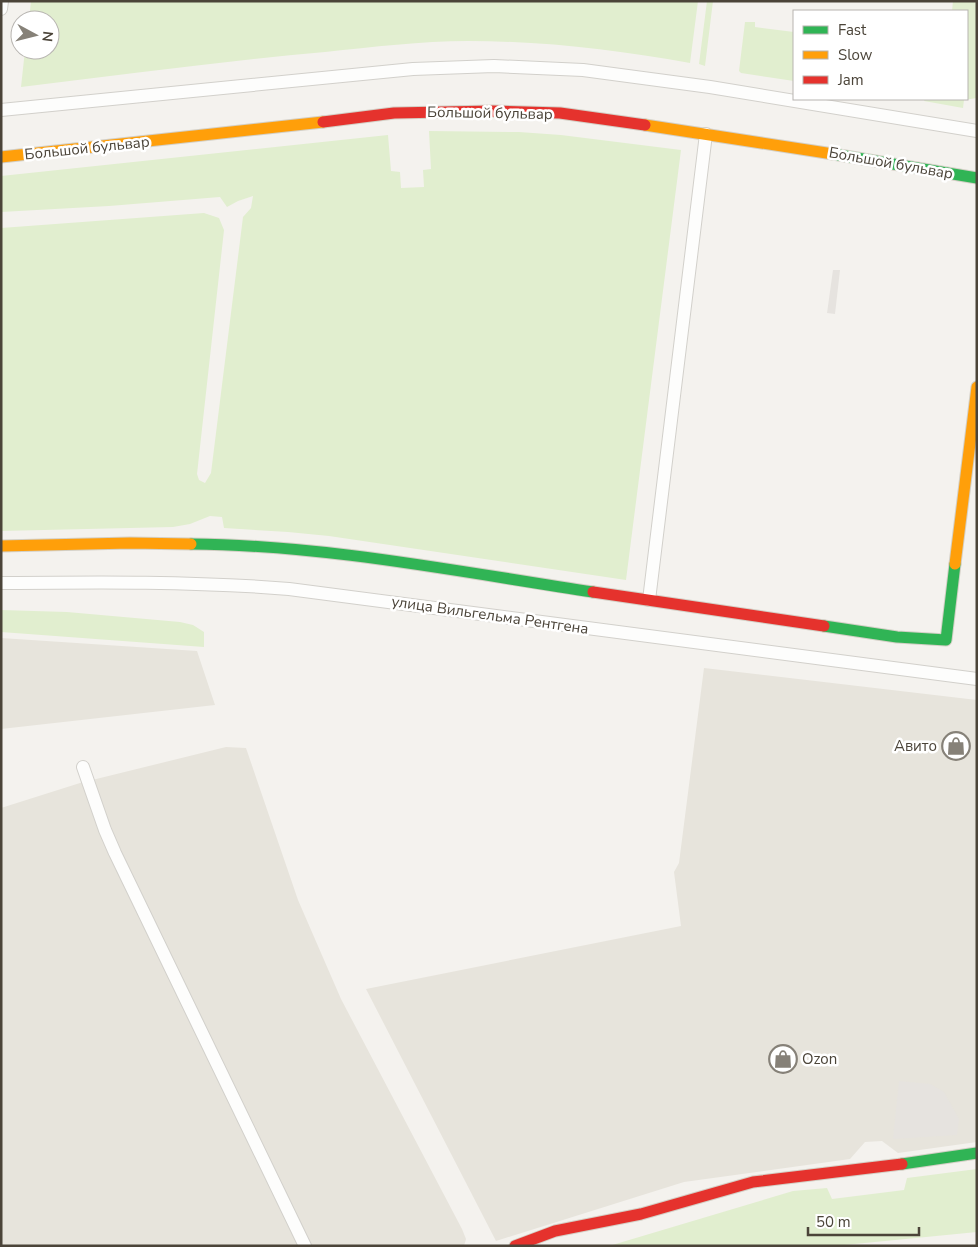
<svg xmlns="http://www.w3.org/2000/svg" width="978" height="1247" viewBox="0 0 978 1247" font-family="'Nunito Sans',sans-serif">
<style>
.residential{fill:#e7e4dc}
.green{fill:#e1eecf}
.parking{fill:#e6e3df}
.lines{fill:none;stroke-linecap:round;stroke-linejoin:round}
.street-casing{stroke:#d2d0cb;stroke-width:14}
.fast-casing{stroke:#d3cfc5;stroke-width:13}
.slow-casing{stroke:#d3cfc5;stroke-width:13}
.jam-casing{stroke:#d3cfc5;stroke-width:13}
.street{stroke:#fdfdfc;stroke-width:12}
.fast{stroke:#30b455;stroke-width:11}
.slow{stroke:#ff9f0a;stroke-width:11}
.jam{stroke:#e5322d;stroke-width:11}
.labels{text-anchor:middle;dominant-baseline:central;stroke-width:5;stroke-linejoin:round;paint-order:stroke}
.street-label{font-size:15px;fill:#4b4439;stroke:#fff}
.poi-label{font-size:15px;fill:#4b4439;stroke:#fff;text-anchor:end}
</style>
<rect width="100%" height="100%" fill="#f4f2ee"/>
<!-- residential -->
<path class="residential" d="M 1,638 L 197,651 L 215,705 L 1,729 Z
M 704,668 L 977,700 L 977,1142 L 898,1153 L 882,1141 L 865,1142 L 850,1159 L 684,1182 L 496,1241 L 366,989 L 681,926 L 674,872 L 679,863 Z
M 226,747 L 246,748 L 298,900 L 341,999 L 462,1229 L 466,1239 L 464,1246 L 1,1246 L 1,808 L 80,783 Z"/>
<!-- green -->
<path class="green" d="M 31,1 L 698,1 L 690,63 C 617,50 543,41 468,41 C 421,41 373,47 325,52 C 223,61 122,75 21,87 L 25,50 L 50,50 L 50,20 L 29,20 Z
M 707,1 L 713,1 L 705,66 L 699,64 Z
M 953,1 L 977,1 L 977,98 L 964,100 L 963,108 L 924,101 L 925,99 L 967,99 L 967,11 L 952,11 Z
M 745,22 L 755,22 L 755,27 L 794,32 L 794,81 L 741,73 L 739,71 Z
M 429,131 L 519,132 L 561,135 L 681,150 L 626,580 L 329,536 L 288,532 L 224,528 L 222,517 L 210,516 L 190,524 L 173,527 L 1,531 L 1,228 L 204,213 L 219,218 L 224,230 L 197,474 L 199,480 L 205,483 L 211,473 L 243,217 L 251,208 L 253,196 L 238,201 L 227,207 L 220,197 L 109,206 L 1,212 L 1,176 L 388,135 L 391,171 L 400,172 L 401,188 L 424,187 L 423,170 L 431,169 Z
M 1,610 L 67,612 L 180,622 L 193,625 L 204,632 L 204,647 L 1,632 Z
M 977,1169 L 977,1232 L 834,1246 L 609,1246 L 793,1191 L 827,1188 L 832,1199 L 904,1190 L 907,1178 Z"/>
<!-- parking -->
<path class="parking" d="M 833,270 L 840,270 L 835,314 L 827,313 Z
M 899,1081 L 930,1084 L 944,1092 L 959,1119 L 957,1135 L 893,1139 Z"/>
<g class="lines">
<defs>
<path id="street" d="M 1,9 L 2,1
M 1,110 L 413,69 L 494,66 L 583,70 L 710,87 L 977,131
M 1,583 C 98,582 193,581 289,589 L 977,679
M 649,600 L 706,134
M 83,767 L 105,830 L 115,853 L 305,1246"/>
<path id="fast" d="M 833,154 L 977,178
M 191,544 C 326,545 460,572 593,592
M 824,626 L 897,637 L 946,640 L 955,564
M 902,1164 L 977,1153"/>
<path id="slow" d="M 645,125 L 833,154
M 1,157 L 323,122
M 1,546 L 130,543 L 191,544
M 955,564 L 977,387"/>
<path id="jam" d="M 323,122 L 394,113 L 493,111 L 560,113 L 645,125
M 593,592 L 824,626
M 515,1246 L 555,1231 L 641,1214 L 753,1182 L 902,1164"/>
</defs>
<!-- street casing -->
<use href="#street" class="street-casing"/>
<!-- fast casing -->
<use href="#fast" class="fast-casing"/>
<!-- slow casing -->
<use href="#slow" class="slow-casing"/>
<!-- jam casing -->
<use href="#jam" class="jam-casing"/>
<!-- street -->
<use href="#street" class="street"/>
<!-- fast -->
<use href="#fast" class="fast"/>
<!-- slow -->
<use href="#slow" class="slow"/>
<!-- jam -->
<use href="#jam" class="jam"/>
</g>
<!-- icons -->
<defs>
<symbol id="shop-ring" viewBox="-11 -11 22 22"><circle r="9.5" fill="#fff" stroke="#868178" stroke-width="1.5"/><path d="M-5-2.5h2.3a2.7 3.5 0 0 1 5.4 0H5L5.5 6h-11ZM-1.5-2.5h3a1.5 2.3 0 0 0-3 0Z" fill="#868178"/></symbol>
</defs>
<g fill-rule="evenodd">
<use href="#shop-ring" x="940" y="730" width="32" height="32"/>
<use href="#shop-ring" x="767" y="1043" width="32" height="32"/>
</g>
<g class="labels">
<!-- street labels -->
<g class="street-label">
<text transform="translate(490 113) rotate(1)">Большой бульвар</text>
<text transform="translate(87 148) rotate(-6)">Большой бульвар</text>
<text transform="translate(891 163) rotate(10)">Большой бульвар</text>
<text transform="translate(490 615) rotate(8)">улица Вильгельма Рентгена</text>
</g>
<!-- poi labels -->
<g class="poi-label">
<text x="937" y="746">Авито</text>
<text x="802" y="1059" text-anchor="start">Ozon</text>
</g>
</g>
<!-- border -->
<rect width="978" height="1247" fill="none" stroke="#4b4439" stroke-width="5"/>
<!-- legend -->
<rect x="793" y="10" width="175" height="90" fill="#ffffff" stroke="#b7b4b0"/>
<rect x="803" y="26" width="25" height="8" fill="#30b455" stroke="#b7b4b0"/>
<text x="838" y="35" font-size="15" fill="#4b4439">Fast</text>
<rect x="803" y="51" width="25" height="8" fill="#ff9f0a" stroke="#b7b4b0"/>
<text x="838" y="60" font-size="15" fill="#4b4439">Slow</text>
<rect x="803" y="76" width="25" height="8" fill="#e5322d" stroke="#b7b4b0"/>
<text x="838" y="85" font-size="15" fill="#4b4439">Jam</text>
<!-- north arrow -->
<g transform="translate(35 35) rotate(97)"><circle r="24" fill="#ffffff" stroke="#b7b4b0"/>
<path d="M0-4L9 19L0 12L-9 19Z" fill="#868178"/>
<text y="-8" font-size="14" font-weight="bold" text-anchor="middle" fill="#4b4439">N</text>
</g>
<!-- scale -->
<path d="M808 1227v8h111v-8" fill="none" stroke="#4b4439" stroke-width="2.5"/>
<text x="816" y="1227" font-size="15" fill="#4b4439" stroke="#ffffff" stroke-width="4" paint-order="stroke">50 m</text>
</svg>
